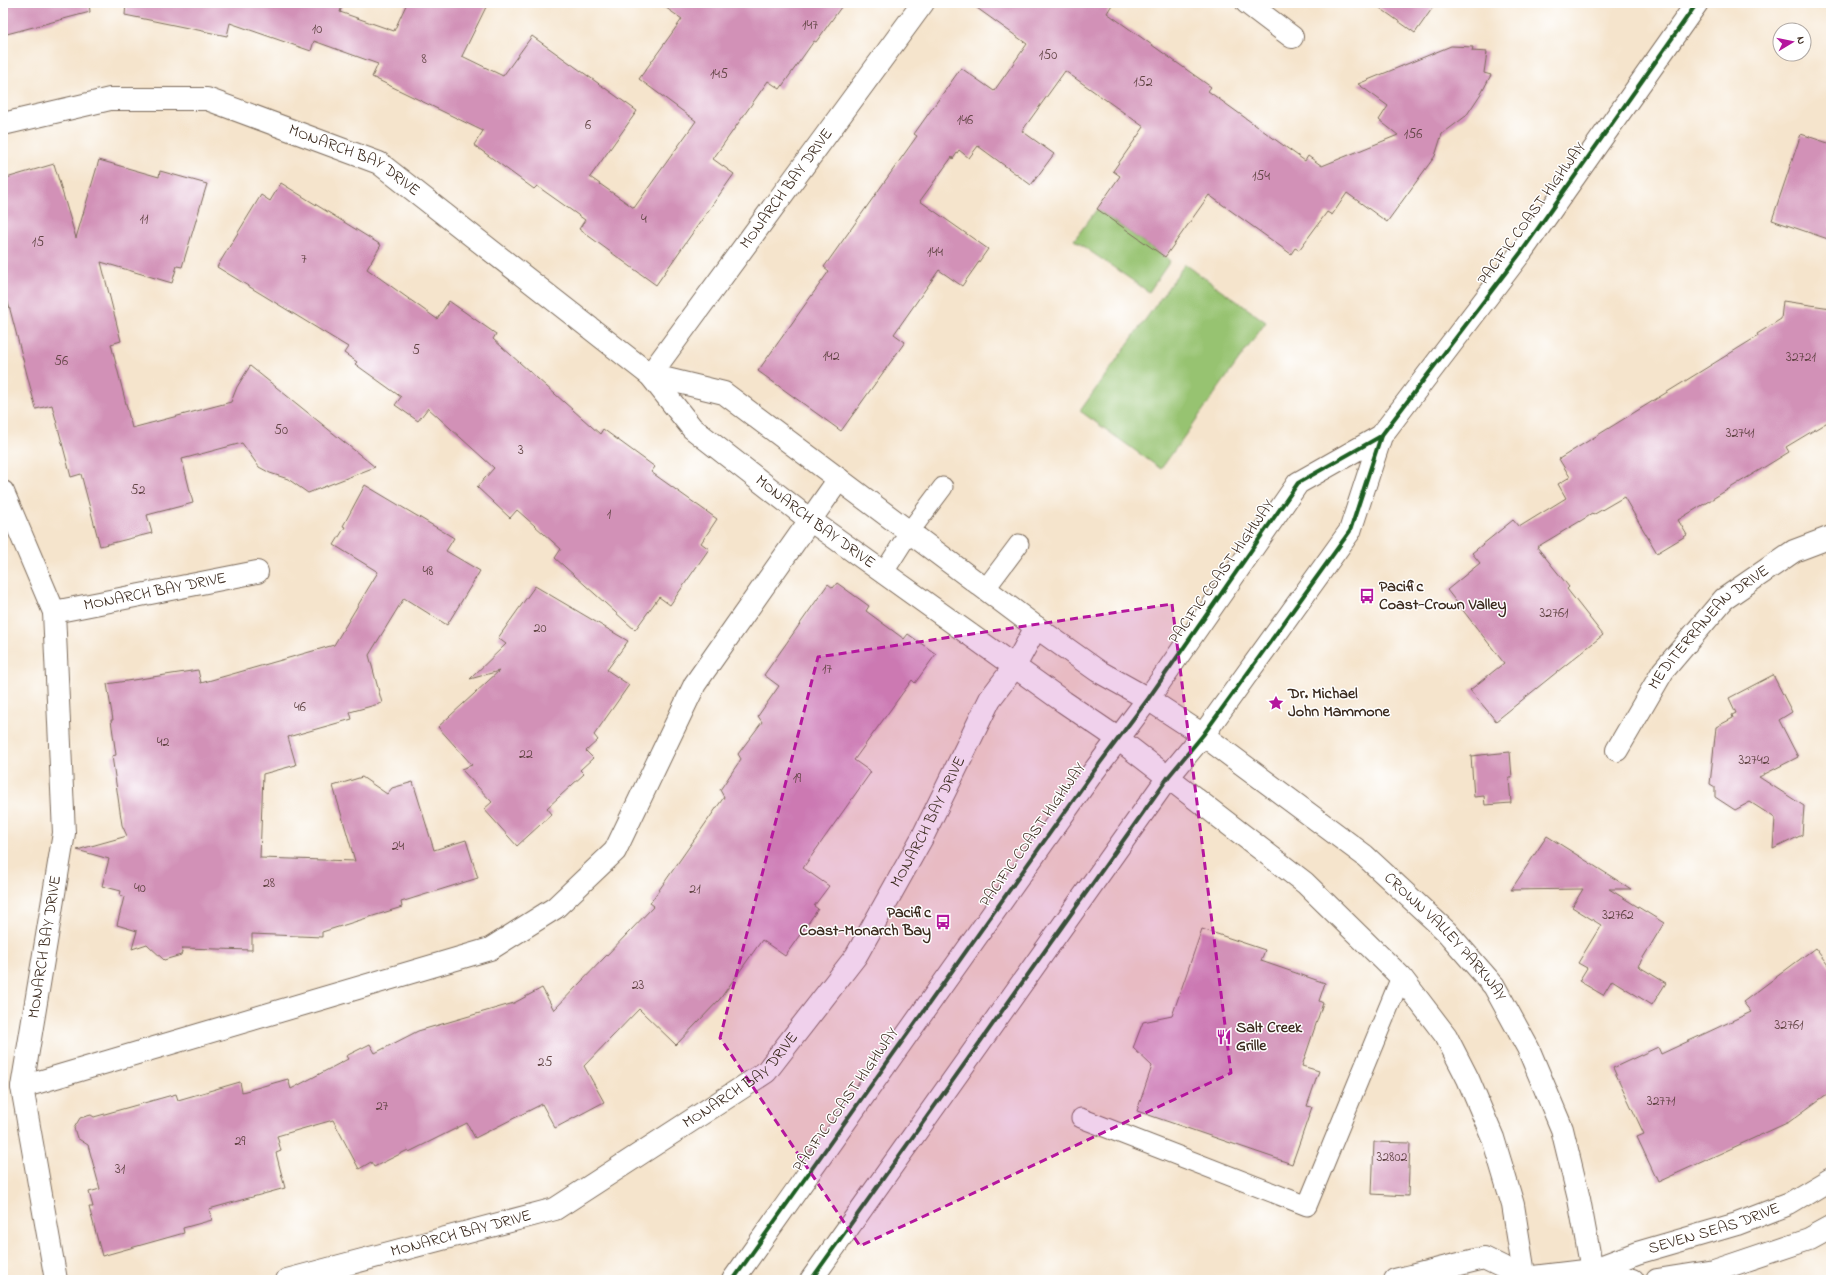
<svg xmlns="http://www.w3.org/2000/svg" width="1834" height="1283" viewBox="0 0 1834 1283" font-family="'Indie Flower',sans-serif">
<style>
.green{fill:#97c371;stroke:#697648}
.building{fill:#d291b7}
.lines{fill:none;stroke-linecap:round;stroke-linejoin:round}
.service-casing{stroke:#7c6b5b;stroke-width:21}
.minor-casing{stroke:#7c6b5b;stroke-width:24}
.tertiary-casing{stroke:#7c6b5b;stroke-width:24}
.primary-casing{stroke:#7c6b5b;stroke-width:24}
.trunk-casing{stroke:#7c6b5b;stroke-width:24}
.service{stroke:#fff;stroke-width:19}
.minor{stroke:#fff;stroke-width:22}
.tertiary{stroke:#fff;stroke-width:22}
.primary{stroke:#fff;stroke-width:22}
.trunk{stroke:#fff;stroke-width:22}
.cycleway-casing{stroke:#fff;stroke-width:6}
.cycleway{stroke:#1b5e20;stroke-width:4}
.marked{fill:#b5179e;fill-opacity:0.2;stroke:#b5179e;stroke-width:3;stroke-dasharray:8 5;stroke-linejoin:round}
.labels{text-anchor:middle;dominant-baseline:central;stroke-width:3;stroke-linejoin:round;paint-order:stroke}
.number-label{font-size:14px;fill:#614444}
.street-label{font-size:16px;fill:#3b2a1e;stroke:#fff}
.poi-label{font-size:16px;font-weight:bold;fill:#3b2a1e;stroke:#fff;text-anchor:start}
</style>
<rect width="100%" height="100%" fill="#fff"/>
<filter id="ink" filterUnits="userSpaceOnUse"><feTurbulence type="fractalNoise" baseFrequency=".025" numOctaves="2"/><feDisplacementMap in="SourceGraphic" scale="8" xChannelSelector="R" yChannelSelector="G"/><feConvolveMatrix kernelMatrix="1 2 1 2 8 2 1 2 1" color-interpolation-filters="sRGB"/></filter>
<filter id="wash" filterUnits="userSpaceOnUse"><feTurbulence type="fractalNoise" baseFrequency=".012" numOctaves="4" result="noise"/><feDisplacementMap in="SourceGraphic" scale="16" xChannelSelector="R" yChannelSelector="G"/><feGaussianBlur stdDeviation="0.9" result="paint"/><feColorMatrix in="noise" values="0 0 0 0 0 0 0 0 0 0 0 0 0 0 0 0 0 1.4 0 .05"/><feComposite in="paint" operator="in"/></filter>
<g filter="url(#wash)">
<rect width="100%" height="100%" fill="#f5e4cc"/>
<!-- green -->
<path class="green" d="M 1097,209 L 1170,261 L 1149,292 L 1074,240 Z
M 1185,264 L 1266,322 L 1161,469 L 1080,411 Z"/>
<g id="blocks">
<!-- building -->
<path class="building" d="M 3,3 L 89,3 L 90,12 L 3,35 Z
M 126,3 L 343,3 L 340,12 L 394,31 L 407,3 L 488,3 L 462,56 L 503,76 L 532,36 L 637,111 L 590,177 L 634,208 L 696,121 L 639,79 L 682,19 L 659,3 L 844,3 L 816,42 L 814,41 L 780,89 L 768,81 L 713,159 L 734,174 L 656,285 L 579,229 L 585,220 L 537,186 L 534,189 L 474,145 L 483,131 L 372,77 L 378,64 L 314,41 L 311,51 L 230,23 L 227,36 L 125,15 Z
M 970,3 L 1113,3 L 1107,13 L 1211,87 L 1208,91 L 1305,161 L 1308,156 L 1322,166 L 1398,135 L 1379,120 L 1388,106 L 1358,84 L 1451,46 L 1473,47 L 1472,51 L 1487,52 L 1484,73 L 1491,75 L 1482,92 L 1466,116 L 1442,134 L 1435,156 L 1387,222 L 1347,193 L 1332,215 L 1327,212 L 1299,250 L 1295,248 L 1291,254 L 1209,195 L 1165,257 L 1097,209 L 1120,176 L 1113,171 L 1144,127 L 1065,71 L 1022,131 L 1054,154 L 1031,185 L 978,146 L 969,158 L 959,150 L 953,159 L 952,157 L 920,201 L 988,249 L 962,286 L 939,270 L 894,334 L 905,342 L 841,431 L 758,371 L 829,271 L 824,267 L 917,136 L 914,134 L 961,68 L 994,91 L 1027,44 Z
M 1373,3 L 1436,3 L 1415,33 Z
M 1801,134 L 1831,144 L 1831,240 L 1772,220 Z
M 99,160 L 159,177 L 160,171 L 207,184 L 182,267 L 177,266 L 172,283 L 101,262 L 121,341 L 111,344 L 132,428 L 231,402 L 237,387 L 250,366 L 375,467 L 308,493 L 288,479 L 270,473 L 259,467 L 242,443 L 182,459 L 193,503 L 147,515 L 152,533 L 100,546 L 81,474 L 71,477 L 52,405 L 36,409 L 8,302 L 3,304 L 3,179 L 54,164 L 76,238 Z
M 281,183 L 381,245 L 367,269 L 437,319 L 449,301 L 496,334 L 493,339 L 600,434 L 603,429 L 655,467 L 651,472 L 717,519 L 701,543 L 709,549 L 670,605 L 659,597 L 635,630 L 555,558 L 561,549 L 517,510 L 510,518 L 477,487 L 494,468 L 428,408 L 418,421 L 395,405 L 401,397 L 355,364 L 357,362 L 344,353 L 348,347 L 217,267 L 261,195 L 270,201 Z
M 1783,301 L 1831,308 L 1831,420 L 1786,447 L 1789,452 L 1678,520 L 1687,535 L 1657,553 L 1624,497 L 1593,515 L 1592,514 L 1537,547 L 1569,587 L 1567,589 L 1603,635 L 1496,721 L 1470,690 L 1504,663 L 1447,590 L 1480,563 L 1472,553 L 1513,520 L 1519,527 L 1566,498 L 1558,484 L 1570,477 L 1559,459 L 1758,336 L 1757,334 L 1781,319 Z
M 365,485 L 454,538 L 446,551 L 480,571 L 447,625 L 404,598 L 369,655 L 382,703 L 350,712 L 352,719 L 288,737 L 296,765 L 263,774 L 260,858 L 355,861 L 333,786 L 362,777 L 387,794 L 392,788 L 413,782 L 434,850 L 466,840 L 478,878 L 401,902 L 402,907 L 322,932 L 322,937 L 252,934 L 252,950 L 183,948 L 181,955 L 164,960 L 147,944 L 132,949 L 137,931 L 117,925 L 124,897 L 120,895 L 121,891 L 102,886 L 109,859 L 77,850 L 127,836 L 122,825 L 112,756 L 116,755 L 111,720 L 113,720 L 107,684 L 198,670 L 201,683 L 334,645 L 378,572 L 334,545 L 345,527 L 343,526 Z
M 837,583 L 869,606 L 866,611 L 904,639 L 908,634 L 936,654 L 915,683 L 912,680 L 854,760 L 871,772 L 803,868 L 829,886 L 814,906 L 818,909 L 785,956 L 762,940 L 720,999 L 676,1045 L 639,1009 L 584,1066 L 604,1102 L 555,1128 L 542,1104 L 475,1138 L 467,1123 L 409,1152 L 408,1150 L 374,1167 L 371,1162 L 359,1169 L 333,1120 L 277,1136 L 281,1151 L 276,1153 L 285,1188 L 209,1209 L 212,1220 L 183,1228 L 184,1233 L 102,1256 L 89,1207 L 93,1207 L 89,1192 L 100,1189 L 88,1145 L 77,1138 L 74,1128 L 80,1118 L 91,1115 L 94,1117 L 176,1094 L 178,1100 L 240,1082 L 242,1092 L 288,1079 L 291,1089 L 348,1059 L 346,1056 L 370,1044 L 375,1053 L 418,1031 L 514,1003 L 542,988 L 554,1010 L 654,906 L 650,903 L 724,797 L 720,790 L 741,759 L 738,754 L 762,722 L 758,716 L 779,686 L 764,675 L 828,584 L 833,588 Z
M 535,586 L 628,641 L 607,670 L 629,685 L 594,735 L 598,740 L 586,751 L 593,758 L 580,770 L 584,774 L 547,808 L 552,814 L 517,846 L 484,809 L 492,802 L 461,769 L 472,765 L 438,727 L 499,671 L 470,679 L 506,644 L 498,638 Z
M 1773,675 L 1792,712 L 1779,720 L 1798,757 L 1759,777 L 1804,806 L 1802,835 L 1773,849 L 1775,818 L 1750,802 L 1735,810 L 1715,797 L 1715,787 L 1710,784 L 1716,727 L 1733,718 L 1732,715 L 1736,713 L 1729,698 Z
M 1510,752 L 1512,778 L 1509,778 L 1511,803 L 1485,805 L 1484,796 L 1474,797 L 1471,756 Z
M 1547,836 L 1631,889 L 1609,889 L 1664,923 L 1638,966 L 1666,983 L 1652,1005 L 1612,980 L 1603,995 L 1579,981 L 1587,968 L 1578,963 L 1601,925 L 1572,907 L 1583,889 L 1511,890 Z
M 1202,929 L 1265,950 L 1261,961 L 1325,983 L 1319,1001 L 1323,1003 L 1302,1066 L 1319,1071 L 1307,1106 L 1312,1107 L 1292,1164 L 1137,1111 L 1152,1066 L 1133,1048 L 1143,1022 L 1172,1016 Z
M 1815,948 L 1831,969 L 1831,1091 L 1789,1122 L 1658,1182 L 1637,1137 L 1644,1134 L 1613,1068 L 1658,1047 L 1661,1054 L 1751,1012 L 1743,1002 Z
M 1374,1142 L 1410,1143 L 1408,1196 L 1372,1194 Z"/>
</g>
</g>
<g filter="url(#ink)">
<use href="#blocks" fill-opacity="0" stroke="#7c6b5b" stroke-width="1"/>
<g class="lines">
<defs>
<path id="service" d="M 884,572 L 910,531 L 943,487
M 986,588 L 1019,544
M 1081,1118 L 1307,1206 L 1401,977"/>
<g id="minor">
<path d="M 1247,3 L 1292,37"/>
<path id="s1" d="M 3,124 L 110,99 L 207,99 L 379,163 L 650,375 L 692,428 L 810,520 L 1064,702 L 1117,738"/>
<path d="M 650,375 L 724,393 L 1036,627 L 1098,671 L 1148,699"/>
<path id="s2" d="M 650,375 L 923,3"/>
<path d="M 3,492 L 54,612 L 64,833 L 22,1087 L 56,1280"/>
<path id="s3" d="M 54,612 L 257,572"/>
<path id="s4" d="M 1617,750 L 1663,671 L 1724,599 L 1794,551 L 1831,537"/>
<path d="M 22,1087 L 490,949 L 555,908 L 615,851 L 695,684 L 839,479"/>
<path id="s5" d="M 287,1280 L 555,1209 L 766,1072 L 856,956 L 922,838 L 990,699 L 1015,666 L 1036,627"/>
</g>
<g id="tertiary">
<path d="M 1592,1270 L 1633,1280"/>
<path d="M 1395,1280 L 1484,1258 L 1525,1278"/>
<path id="s6" d="M 1522,1280 L 1525,1278 L 1592,1270 L 1637,1253 L 1737,1224 L 1789,1204 L 1831,1179"/>
<path d="M 1657,1280 L 1714,1271 L 1809,1239 L 1831,1227"/>
</g>
<g id="primary">
<path id="s7" d="M 1148,699 L 1203,735 L 1364,855 L 1446,931 L 1494,986 L 1528,1048 L 1562,1129 L 1579,1199 L 1592,1270 L 1592,1280"/>
<path d="M 1117,738 L 1305,883 L 1401,977 L 1446,1036 L 1468,1079 L 1493,1138 L 1513,1205 L 1525,1280"/>
</g>
<path id="trunk" d="M 733,1280 L 1091,775 L 1148,699 L 1298,483 L 1381,436
M 811,1280 L 1169,776 L 1203,735 L 1350,531 L 1381,436 L 1522,251 L 1697,3"/>
</defs>
<!-- service casing -->
<use href="#service" class="service-casing"/>
<!-- minor casing -->
<use href="#minor" class="minor-casing"/>
<!-- tertiary casing -->
<use href="#tertiary" class="tertiary-casing"/>
<!-- primary casing -->
<use href="#primary" class="primary-casing"/>
<!-- trunk casing -->
<use href="#trunk" class="trunk-casing"/>
<!-- service -->
<use href="#service" class="service"/>
<!-- minor -->
<use href="#minor" class="minor"/>
<!-- tertiary -->
<use href="#tertiary" class="tertiary"/>
<!-- primary -->
<use href="#primary" class="primary"/>
<!-- trunk -->
<use href="#trunk" class="trunk"/>
<defs>
<path id="cycleway" d="M 733,1280 L 1091,775 L 1148,699 L 1298,483 L 1381,436
M 811,1280 L 1169,776 L 1203,735 L 1350,531 L 1381,436 L 1522,251 L 1697,3"/>
</defs>
<!-- cycleway casing -->
<use href="#cycleway" class="cycleway-casing"/>
<!-- cycleway -->
<use href="#cycleway" class="cycleway"/>
</g>
</g>
<!-- marked area -->
<path class="marked" d="M 1172,604 L 1231,1073 L 860,1246 L 720,1038 L 818,657 Z"/>
<!-- icons -->
<defs>
<symbol id="bus-bare" viewBox="-9 -9 18 18"><path d="M-5-6H5V4H4V6H2V4H-2V6H-4V4H-5ZM-3.5-4V0h7V-4ZM-3.5 1.2v1.5H-2V1.2ZM2 1.2v1.5H3.5V1.2Z" fill="#b5179e" stroke="#fff" stroke-width="2.5" paint-order="stroke"/></symbol>
<symbol id="sight-bare" viewBox="-9 -9 18 18"><path d="M0-6L1.8-2.2L6-1.7L2.9 1.2L3.7 5.4L0 3.3L-3.7 5.4L-2.9 1.2L-6-1.7L-1.8-2.2Z" fill="#b5179e" stroke="#fff" stroke-width="2.5" paint-order="stroke"/></symbol>
<symbol id="restaurant-bare" viewBox="-9 -9 18 18"><path d="M-5-6h1v4h1v-4h1v4h1v-4h1v5L-1.5 .5V6h-2V.5L-5-1ZM5-6V6H3V1.5H1.5Q1.5-4 5-6Z" fill="#b5179e" stroke="#fff" stroke-width="2.5" paint-order="stroke"/></symbol>
</defs>
<g fill-rule="evenodd">
<use href="#bus-bare" x="1356" y="585" width="22" height="22"/>
<use href="#sight-bare" x="1265" y="692" width="22" height="22"/>
<use href="#bus-bare" x="932" y="911" width="22" height="22"/>
<use href="#restaurant-bare" x="1213" y="1026" width="22" height="22"/>
</g>
<g class="labels">
<!-- number labels -->
<g class="number-label">
<text x="810" y="25">147</text>
<text x="317" y="29">10</text>
<text x="1048" y="55">150</text>
<text x="424" y="59">8</text>
<text x="719" y="74">145</text>
<text x="1143" y="82">152</text>
<text x="965" y="120">146</text>
<text x="588" y="125">6</text>
<text x="1413" y="134">156</text>
<text x="1261" y="176">154</text>
<text x="144" y="219">11</text>
<text x="644" y="219">4</text>
<text x="38" y="242">15</text>
<text x="935" y="252">144</text>
<text x="304" y="259">7</text>
<text x="416" y="350">5</text>
<text x="831" y="356">142</text>
<text x="1801" y="357">32721</text>
<text x="61" y="361">56</text>
<text x="281" y="430">50</text>
<text x="1740" y="433">32741</text>
<text x="521" y="450">3</text>
<text x="138" y="490">52</text>
<text x="609" y="514">1</text>
<text x="428" y="571">48</text>
<text x="1554" y="613">32761</text>
<text x="540" y="628">20</text>
<text x="827" y="669">17</text>
<text x="300" y="707">46</text>
<text x="163" y="742">42</text>
<text x="526" y="754">22</text>
<text x="1754" y="760">32742</text>
<text x="797" y="778">19</text>
<text x="398" y="846">24</text>
<text x="269" y="883">28</text>
<text x="140" y="888">40</text>
<text x="695" y="889">21</text>
<text x="1618" y="915">32762</text>
<text x="638" y="985">23</text>
<text x="1789" y="1025">32761</text>
<text x="545" y="1062">25</text>
<text x="1661" y="1101">32771</text>
<text x="382" y="1106">27</text>
<text x="240" y="1141">29</text>
<text x="1392" y="1157">32802</text>
<text x="120" y="1169">31</text>
</g>
<!-- street labels -->
<g class="street-label">
<text stroke="none"><textPath href="#s1" startOffset="367">MONARCH BAY DRIVE</textPath></text>
<text stroke="none"><textPath href="#s2" startOffset="231">MONARCH BAY DRIVE</textPath></text>
<text transform="translate(1532 214) rotate(-54)">PACIFIC COAST HIGHWAY</text>
<text stroke="none"><textPath href="#s1" startOffset="957">MONARCH BAY DRIVE</textPath></text>
<text transform="translate(1222 572) rotate(-55)">PACIFIC COAST HIGHWAY</text>
<text stroke="none"><textPath href="#s3" startOffset="103">MONARCH BAY DRIVE</textPath></text>
<text stroke="none"><textPath href="#s4" startOffset="155">MEDITERRANEAN DRIVE</textPath></text>
<text stroke="none"><textPath href="#s5" startOffset="828">MONARCH BAY DRIVE</textPath></text>
<text transform="translate(1033 835) rotate(-55)">PACIFIC COAST HIGHWAY</text>
<text stroke="none"><textPath href="#s7" startOffset="382">CROWN VALLEY PARKWAY</textPath></text>
<text transform="translate(45 947) rotate(-81)">MONARCH BAY DRIVE</text>
<text stroke="none"><textPath href="#s5" startOffset="504">MONARCH BAY DRIVE</textPath></text>
<text transform="translate(846 1100) rotate(-55)">PACIFIC COAST HIGHWAY</text>
<text stroke="none"><textPath href="#s6" startOffset="200">SEVEN SEAS DRIVE</textPath></text>
<text stroke="none"><textPath href="#s5" startOffset="180">MONARCH BAY DRIVE</textPath></text>
</g>
<!-- poi labels -->
<g class="poi-label">
<text x="1379" y="587">Pacific<tspan x="1379" dy="18">Coast-Crown Valley</tspan></text>
<text x="1288" y="694">Dr. Michael<tspan x="1288" dy="18">John Mammone</tspan></text>
<text x="931" y="913" text-anchor="end">Pacific<tspan x="931" dy="18">Coast-Monarch Bay</tspan></text>
<text x="1236" y="1028">Salt Creek<tspan x="1236" dy="18">Grille</tspan></text>
</g>
</g>
<!-- margin -->
<rect width="1834" height="1283" fill="none" stroke="#fff" stroke-width="16"/>
<!-- north arrow -->
<g transform="translate(1792 42) rotate(80)"><circle r="19" fill="#ffffff" stroke="#b1aaa5"/>
<path d="M0-3L7 15L0 10L-7 15Z" fill="#b5179e"/>
<text y="-6" font-size="11" font-weight="bold" text-anchor="middle" fill="#3b2a1e">N</text>
</g>
</svg>
